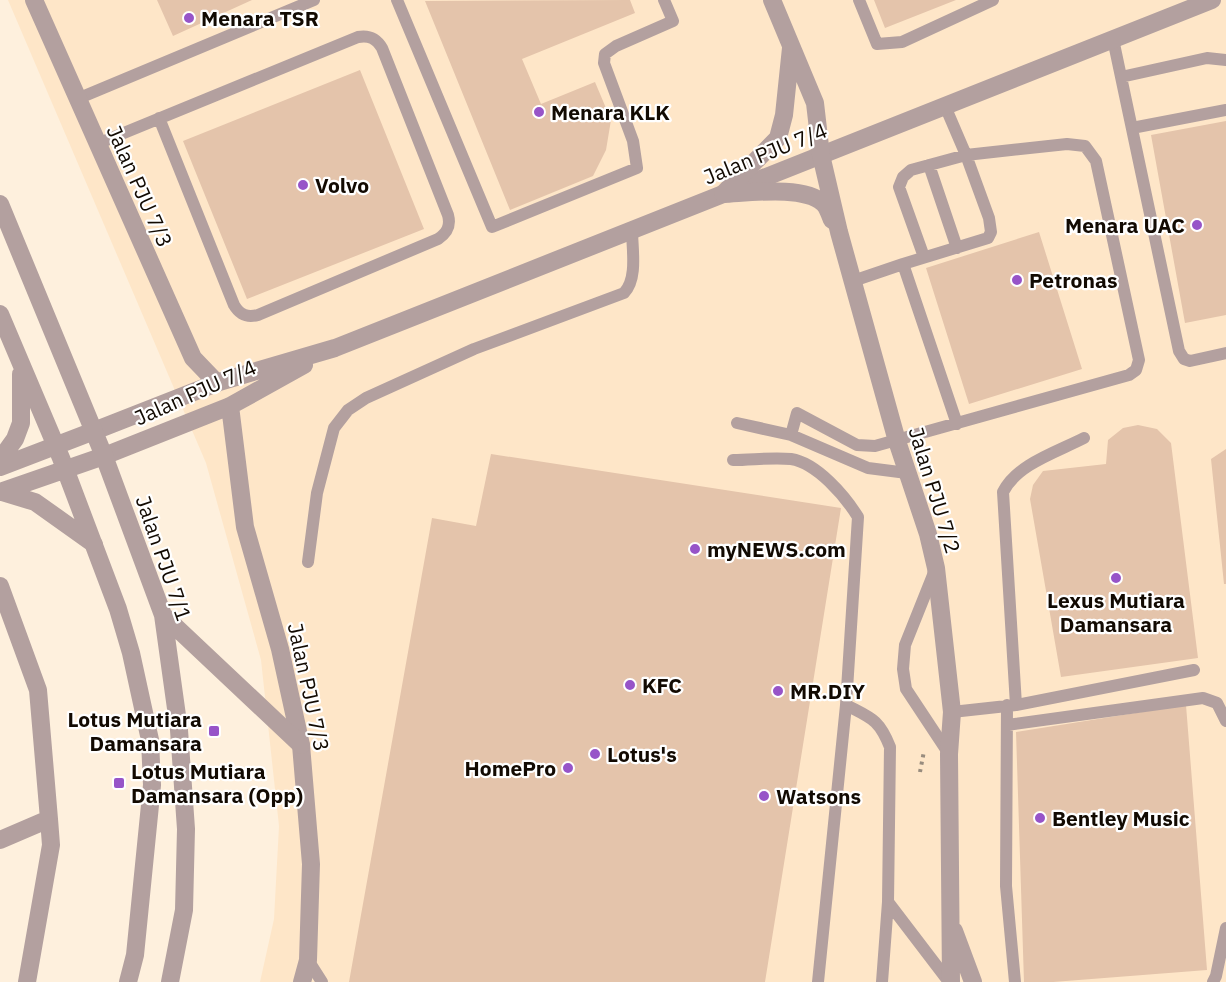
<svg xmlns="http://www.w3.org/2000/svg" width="1226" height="982" viewBox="0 0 1226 982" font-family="'IBM Plex Sans',sans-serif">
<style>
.built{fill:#fee6c8}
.building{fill:#e4c4ab}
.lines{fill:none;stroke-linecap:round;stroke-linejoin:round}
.path{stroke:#988c7e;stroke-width:4;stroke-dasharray:3 4.5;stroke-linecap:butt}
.service{stroke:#b3a09f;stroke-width:12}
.minor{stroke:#b3a09f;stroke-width:18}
.tertiary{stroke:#b3a09f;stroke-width:18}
.poi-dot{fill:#9754c8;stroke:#fff;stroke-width:2}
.labels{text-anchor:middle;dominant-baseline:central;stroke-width:4.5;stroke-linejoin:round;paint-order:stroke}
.poi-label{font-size:21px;font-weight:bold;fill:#120a02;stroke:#fff;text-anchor:start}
.street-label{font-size:21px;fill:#120a02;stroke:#fff}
</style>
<rect width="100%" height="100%" fill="#fef0dd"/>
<!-- built -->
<path class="built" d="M 8,0 L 1226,0 L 1226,982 L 260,982 L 274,919 L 279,826 L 261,660 L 206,463 Z"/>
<!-- building -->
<path class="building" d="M 157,0 L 252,0 L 173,36 Z
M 630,0 L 635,13 L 522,59 L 541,104 L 595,82 L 611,120 L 606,150 L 593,176 L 510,210 L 425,1 Z
M 874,0 L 956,0 L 885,28 Z
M 360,70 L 424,229 L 247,299 L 183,141 Z
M 1226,121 L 1226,315 L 1185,323 L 1151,135 Z
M 1039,232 L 1082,369 L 969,404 L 926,268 Z
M 1138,425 L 1157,429 L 1171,443 L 1198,658 L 1061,677 L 1030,499 L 1033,485 L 1043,471 L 1106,464 L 1108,440 L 1123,428 Z
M 1226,449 L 1226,584 L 1224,584 L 1211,459 Z
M 491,454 L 841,508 L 765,982 L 349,982 L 432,518 L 476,526 Z
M 1186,705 L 1207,970 L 1053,982 L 1024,982 L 1016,732 Z"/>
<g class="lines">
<!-- path -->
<path class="path" d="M 920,772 L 924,751"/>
<!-- service -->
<path class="service" d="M 397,0 L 492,227 L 637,168 L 633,141 L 604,63 L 605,54 L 616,46 L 673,21 L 664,0
M 859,0 L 877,44 L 902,42 L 993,0
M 1113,39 L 1179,351 L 1184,359 L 1190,361 L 1226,353
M 1121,77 L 1207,58 L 1226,60
M 77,99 L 314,0
M 1132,128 L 1226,110
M 97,144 L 358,37 C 369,35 376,38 382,48 L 448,215 C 451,226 447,233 438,239 L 258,315 C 247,318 240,315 234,305 L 159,118
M 929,165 L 957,248
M 903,264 L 988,238 L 991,232 L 989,218 L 966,155 L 911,170 L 903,177 L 899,187 L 924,257
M 853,281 L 903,264 L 957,424
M 737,423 L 791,435 L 868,468 L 907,473
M 791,435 L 797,413 L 857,445 L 875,446 L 1129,375 L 1136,370 L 1139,360 L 1096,161 L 1085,146 L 1067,144 L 966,155 L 945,106
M 733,460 C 752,460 772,457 791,459 C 817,463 845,496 858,517 L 846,705 C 871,718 879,719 890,747 L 888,902 L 882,982
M 308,562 L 317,493 L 334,428 L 348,410 L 366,398 L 474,349 L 624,293 C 638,279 632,248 632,230
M 935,570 L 905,645 L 903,669 L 906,689 L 949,754
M 1007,705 L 1006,886 L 1015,982
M 1016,705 L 1003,492 C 1017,464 1057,452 1084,438
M 952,712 L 1016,705 L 1194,670
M 1007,725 L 1203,698 L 1217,703 L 1226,721
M 888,902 L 949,982
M 308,960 L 322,982
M 818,982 L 846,705
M 1213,982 L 1216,976 L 1226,928"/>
<!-- minor -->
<path class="minor" d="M 34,0 L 193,358 L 217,383
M 230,406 L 245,527 L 280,649 L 301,745 L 311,864 L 308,960 L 302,982
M 94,431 L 219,382 L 335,348 L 1212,0
M 104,456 L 230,406 L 304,365
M 0,586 L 38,690 L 49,819 L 51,845 L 27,982
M 0,840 L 49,819"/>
<!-- tertiary -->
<path class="tertiary" d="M 772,0 L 815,103 L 821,155 L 839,232 L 897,441 L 928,534 L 936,568 L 952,712 L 949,754 L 951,982
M 723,194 L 778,138 L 784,115 L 791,48
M 723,194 C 748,193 804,185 823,203 C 827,206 830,215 832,220
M 0,204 L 104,456 L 163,615 L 179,730 L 186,829 L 184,910 L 170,982
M 0,314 L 61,458 L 118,609 L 131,653 L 150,740 L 152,785 L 135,955 L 128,982
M 0,460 L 15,439 L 21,423 L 21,374
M 0,467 L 94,431
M 0,492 L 104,456
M 2,492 L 35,502 L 94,544
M 163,615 L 301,745
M 954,931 L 973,982"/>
</g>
<!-- markers -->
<g class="poi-dot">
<circle cx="189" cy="18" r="6"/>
<circle cx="539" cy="112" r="6"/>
<circle cx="303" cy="185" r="6"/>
<circle cx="1197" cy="225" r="6"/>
<circle cx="1017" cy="280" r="6"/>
<circle cx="695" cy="549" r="6"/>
<circle cx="1116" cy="578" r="6"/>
<circle cx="630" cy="685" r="6"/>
<circle cx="778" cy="691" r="6"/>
<rect x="208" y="725" width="12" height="12" rx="3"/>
<circle cx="595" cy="754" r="6"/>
<circle cx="568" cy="768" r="6"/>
<rect x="113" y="777" width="12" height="12" rx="3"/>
<circle cx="764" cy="796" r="6"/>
<circle cx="1040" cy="818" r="6"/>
</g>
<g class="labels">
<!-- poi labels -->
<g class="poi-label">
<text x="201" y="18">Menara TSR</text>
<text x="551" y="112">Menara KLK</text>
<text x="315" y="185">Volvo</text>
<text x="1185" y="225" text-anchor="end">Menara UAC</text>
<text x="1029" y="280">Petronas</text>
<text x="707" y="549">myNEWS.com</text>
<text x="1116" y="600" text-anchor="middle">Lexus Mutiara<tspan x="1116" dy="24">Damansara</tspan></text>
<text x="642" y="685">KFC</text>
<text x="790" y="691">MR.DIY</text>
<text x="202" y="719" text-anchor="end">Lotus Mutiara<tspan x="202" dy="24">Damansara</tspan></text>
<text x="607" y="754">Lotus's</text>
<text x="556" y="768" text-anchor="end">HomePro</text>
<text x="131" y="771">Lotus Mutiara<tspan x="131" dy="24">Damansara (Opp)</tspan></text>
<text x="776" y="796">Watsons</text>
<text x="1052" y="818">Bentley Music</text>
</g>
<!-- street labels -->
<g class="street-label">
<text transform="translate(765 153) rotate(-22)">Jalan PJU 7/4</text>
<text transform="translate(140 186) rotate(66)">Jalan PJU 7/3</text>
<text transform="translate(195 392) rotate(-24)">Jalan PJU 7/4</text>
<text transform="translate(935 490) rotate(73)">Jalan PJU 7/2</text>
<text transform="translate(164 558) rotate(71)">Jalan PJU 7/1</text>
<text transform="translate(309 687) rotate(78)">Jalan PJU 7/3</text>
</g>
</g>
</svg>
